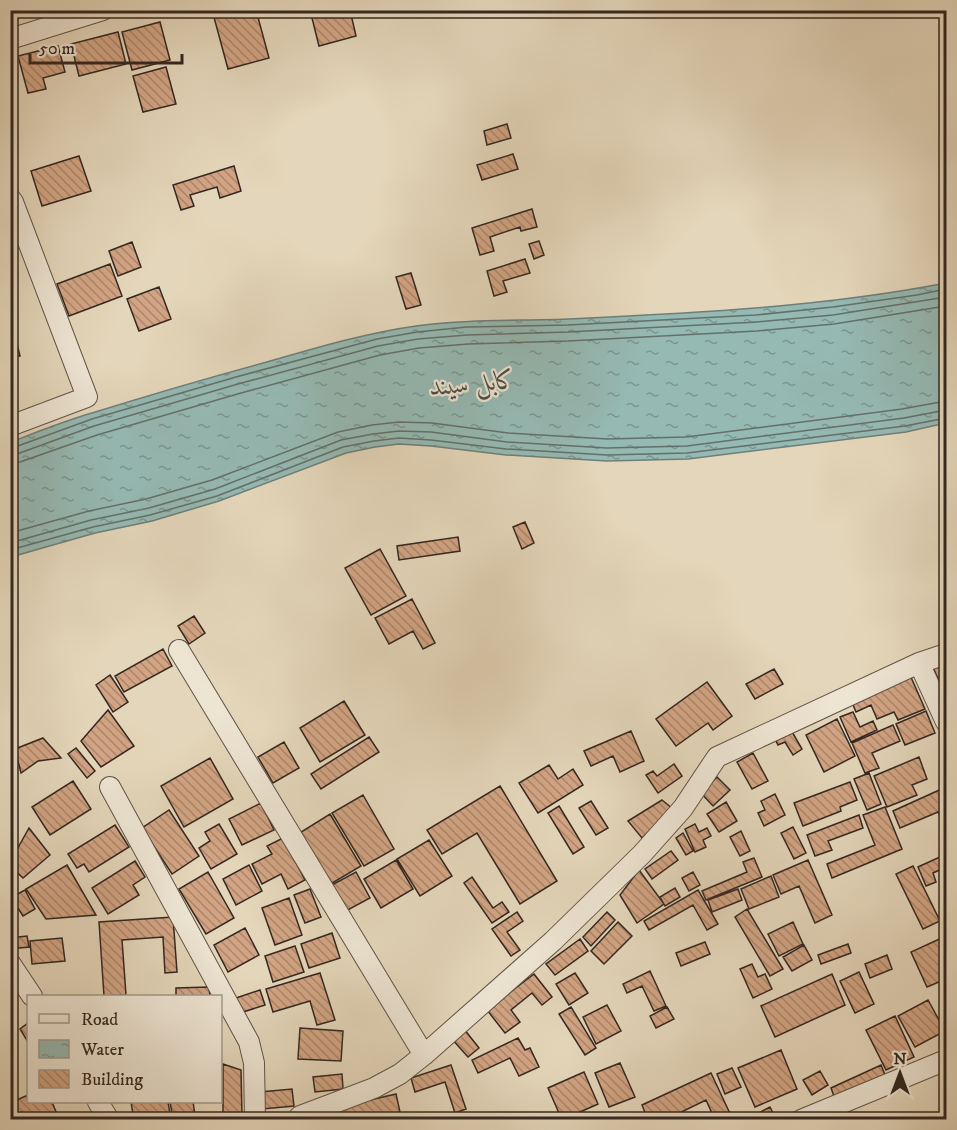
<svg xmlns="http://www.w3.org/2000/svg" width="957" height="1130" viewBox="0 0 957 1130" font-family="'IM FELL DW Pica',Amiri,serif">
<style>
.water{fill:url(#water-ripples);stroke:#6e7f79;stroke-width:1.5}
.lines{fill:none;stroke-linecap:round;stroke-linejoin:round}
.shore{stroke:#64706a;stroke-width:1.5}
.building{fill:url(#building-back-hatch);stroke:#342721;stroke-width:1.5}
.minor-casing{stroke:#605347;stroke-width:22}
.minor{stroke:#ede4d2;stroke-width:20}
.labels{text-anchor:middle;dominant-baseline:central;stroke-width:4.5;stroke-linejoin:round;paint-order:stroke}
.water-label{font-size:26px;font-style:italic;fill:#4c4c46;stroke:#ede4d2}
</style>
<defs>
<pattern id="water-ripples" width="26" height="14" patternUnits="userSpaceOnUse" patternTransform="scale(1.5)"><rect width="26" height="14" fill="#95b9b3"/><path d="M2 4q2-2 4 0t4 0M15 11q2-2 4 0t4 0" fill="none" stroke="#7a9691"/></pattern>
<pattern id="building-back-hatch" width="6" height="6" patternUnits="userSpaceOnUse" patternTransform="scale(1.5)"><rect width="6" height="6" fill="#d2a483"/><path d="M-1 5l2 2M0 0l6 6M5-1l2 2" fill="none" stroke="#ab866b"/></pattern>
</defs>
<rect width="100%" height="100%" fill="#e4d6ba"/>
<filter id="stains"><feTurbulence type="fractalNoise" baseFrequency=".00333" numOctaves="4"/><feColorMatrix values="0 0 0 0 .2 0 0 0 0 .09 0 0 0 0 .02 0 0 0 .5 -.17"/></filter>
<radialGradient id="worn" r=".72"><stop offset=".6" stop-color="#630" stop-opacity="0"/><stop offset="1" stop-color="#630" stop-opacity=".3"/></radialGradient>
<!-- water -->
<path class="water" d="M 946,283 L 946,423 L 906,432 L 688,459 L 607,461 L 506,455 L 431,446 L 399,444 L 375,447 L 346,453 L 219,501 L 152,521 L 95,533 L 11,557 L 11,442 C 37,432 64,421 92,413 C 150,395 208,378 267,362 C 316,348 366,333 416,326 C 467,319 518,321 569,319 C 696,313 822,307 946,283 Z"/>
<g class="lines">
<!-- shore -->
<path class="shore" d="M 10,447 L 15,447 L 92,419 L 236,377 L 377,339 L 417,332 L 467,327 L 568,325 L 756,315 L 833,307 L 917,295 L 946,289
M 10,455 L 17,454 L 94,426 L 238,384 L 378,346 L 418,339 L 467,335 L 568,332 L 757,322 L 833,315 L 946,297
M 10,464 L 20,462 L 97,435 L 241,393 L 380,355 L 419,348 L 468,344 L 568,341 L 757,331 L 834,324 L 946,306
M 10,533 L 89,511 L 146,499 L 212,480 L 338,432 L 372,425 L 399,422 L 432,423 L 508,433 L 607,439 L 686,437 L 902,409 L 946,401
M 10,543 L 91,520 L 149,508 L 215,489 L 341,440 L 373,434 L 399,431 L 431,432 L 507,442 L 607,448 L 687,446 L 904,418 L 946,410
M 10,550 L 93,527 L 150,515 L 217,496 L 343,447 L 374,441 L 399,438 L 431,440 L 506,449 L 607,455 L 687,453 L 905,426 L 946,418"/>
</g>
<!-- building -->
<path class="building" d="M 212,10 L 256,10 L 269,58 L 228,69 Z
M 310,10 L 350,10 L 356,36 L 319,46 Z
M 160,22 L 170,60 L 132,70 L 122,32 Z
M 118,32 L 126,64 L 79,76 L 71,44 Z
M 58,46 L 65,72 L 43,78 L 46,89 L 28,93 L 18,56 Z
M 166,67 L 176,104 L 143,112 L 133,76 Z
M 507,124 L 511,138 L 487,145 L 484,131 Z
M 513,154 L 518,169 L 482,180 L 477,165 Z
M 79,156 L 91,191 L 42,206 L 31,171 Z
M 234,166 L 241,191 L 220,198 L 217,187 L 190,195 L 194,206 L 181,210 L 173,185 Z
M 532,209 L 537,227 L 521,231 L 520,227 L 490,237 L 494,251 L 480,255 L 472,228 Z
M 539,241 L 544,255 L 534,259 L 529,244 Z
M 132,242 L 141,267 L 118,276 L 109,251 Z
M 525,259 L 530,273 L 503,281 L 507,292 L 494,296 L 487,271 Z
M 110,264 L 122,296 L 69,316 L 57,284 Z
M 411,273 L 421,305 L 406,309 L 396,277 Z
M 159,287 L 171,319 L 139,331 L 127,299 Z
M 10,324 L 12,324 L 20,356 L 10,358 Z
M 525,522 L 534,543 L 522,549 L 513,527 Z
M 458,537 L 460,551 L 399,560 L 397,546 Z
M 380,549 L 406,596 L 371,615 L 345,568 Z
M 412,599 L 435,643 L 423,649 L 413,631 L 389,644 L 375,618 Z
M 194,616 L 205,633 L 189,644 L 178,626 Z
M 163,649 L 172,666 L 124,692 L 115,676 Z
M 946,662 L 946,676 L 938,679 L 933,667 Z
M 774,669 L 783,684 L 755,699 L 746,684 Z
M 110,675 L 128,702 L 113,712 L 96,685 Z
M 910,675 L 925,709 L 898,720 L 894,712 L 877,719 L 871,705 L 856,712 L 851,700 Z
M 707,682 L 732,716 L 713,730 L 708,723 L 676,746 L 656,719 Z
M 344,701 L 365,735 L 320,762 L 300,728 Z
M 108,710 L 134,746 L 101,767 L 81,741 Z
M 926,711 L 935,733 L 905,745 L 896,724 Z
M 853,712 L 860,727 L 873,721 L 877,730 L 851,742 L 840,717 Z
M 837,719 L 855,756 L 824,772 L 806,735 Z
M 893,725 L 900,741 L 872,753 L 879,768 L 865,773 L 852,743 Z
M 791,730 L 802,749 L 793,755 L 785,742 L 778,745 L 775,739 Z
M 631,731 L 644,761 L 620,772 L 613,756 L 591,766 L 584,751 Z
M 369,737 L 379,752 L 321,789 L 311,774 Z
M 43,738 L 61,758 L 38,761 L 21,773 L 15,749 Z
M 284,742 L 299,768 L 273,783 L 258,757 Z
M 76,748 L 95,771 L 87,778 L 68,754 Z
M 753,753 L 768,781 L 752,789 L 737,762 Z
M 919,757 L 927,779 L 912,785 L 917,795 L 887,807 L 874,776 Z
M 210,758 L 233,799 L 184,827 L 161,786 Z
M 674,764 L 682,776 L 658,793 L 646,775 L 653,771 L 657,776 Z
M 549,765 L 558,779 L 573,769 L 583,785 L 538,813 L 519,783 Z
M 869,773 L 881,804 L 867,810 L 854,779 Z
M 717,777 L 730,790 L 713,806 L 701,793 Z
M 73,781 L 91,809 L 50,835 L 32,807 Z
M 850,782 L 857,800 L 840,807 L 841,811 L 803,826 L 794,803 Z
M 500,786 L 557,881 L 520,904 L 477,833 L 442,854 L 427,830 Z
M 946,787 L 946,817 L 942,819 L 938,812 L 900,828 L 893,811 Z
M 775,794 L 785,815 L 764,826 L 758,813 L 765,810 L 761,801 Z
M 363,795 L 394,849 L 364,866 L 332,813 Z
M 662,800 L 673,809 L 642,838 L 628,821 Z
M 591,801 L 608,828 L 596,835 L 579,808 Z
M 726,802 L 737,821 L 719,832 L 707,814 Z
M 261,803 L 274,830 L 242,845 L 229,819 Z
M 559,806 L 584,847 L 573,854 L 548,813 Z
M 885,807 L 902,849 L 832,878 L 827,864 L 875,845 L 863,815 Z
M 169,810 L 199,856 L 172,874 L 142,828 Z
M 330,814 L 361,866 L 329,885 L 298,834 Z
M 859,815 L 863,828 L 828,841 L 832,850 L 815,856 L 807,835 Z
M 219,824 L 237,854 L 211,869 L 199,848 L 210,841 L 205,832 Z
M 695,824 L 699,832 L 707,828 L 711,836 L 703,840 L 706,847 L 695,852 L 685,829 Z
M 115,825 L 129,847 L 89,872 L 84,864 L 77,868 L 68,854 Z
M 793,827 L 806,853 L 794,859 L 781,833 Z
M 29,828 L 50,855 L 23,878 L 10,866 L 10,862 Z
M 741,831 L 750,851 L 740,856 L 730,837 Z
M 683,833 L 693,851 L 686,855 L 676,838 Z
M 283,838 L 305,880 L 288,889 L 281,874 L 262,884 L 252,864 L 272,854 L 267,846 Z
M 429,840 L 452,876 L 420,896 L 397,859 Z
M 671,851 L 678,860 L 652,879 L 645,869 Z
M 942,856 L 946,867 L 933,873 L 936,882 L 926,886 L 918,867 Z
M 754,858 L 762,877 L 706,900 L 702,891 L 747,872 L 743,862 Z
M 396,860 L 413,889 L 381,908 L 364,879 Z
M 808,860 L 832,915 L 815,923 L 799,886 L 781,894 L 773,875 Z
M 135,861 L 145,877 L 133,885 L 139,895 L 108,914 L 92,888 Z
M 67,865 L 96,915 L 46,919 L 26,889 Z
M 249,865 L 262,891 L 236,905 L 223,879 Z
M 913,866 L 940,921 L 923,929 L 896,874 Z
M 639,870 L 664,904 L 637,923 L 620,895 Z
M 208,872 L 234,918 L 206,934 L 179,889 Z
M 356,872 L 370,898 L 344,912 L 330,886 Z
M 693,872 L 700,885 L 689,891 L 682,878 Z
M 771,876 L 779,897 L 749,909 L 741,889 Z
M 472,877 L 493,908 L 502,902 L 509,912 L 492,923 L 464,883 Z
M 675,888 L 680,897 L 665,906 L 660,897 Z
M 310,889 L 321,917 L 305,923 L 294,895 Z
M 738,889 L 742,900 L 712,912 L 708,900 Z
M 25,890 L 35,909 L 23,916 L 16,905 L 11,908 L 10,898 Z
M 698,890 L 718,924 L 707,930 L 693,905 L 649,930 L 644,921 Z
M 289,898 L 302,935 L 275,945 L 262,908 Z
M 747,909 L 783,969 L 770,976 L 735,917 Z
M 517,912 L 523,921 L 507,932 L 520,950 L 511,956 L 492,929 Z
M 607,912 L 615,920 L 591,946 L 583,937 Z
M 173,917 L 177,972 L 165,973 L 163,937 L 122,940 L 126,995 L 104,996 L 99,922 Z
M 618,922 L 632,936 L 604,964 L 591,951 Z
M 793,922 L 803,944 L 779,956 L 768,934 Z
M 245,928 L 259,955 L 228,972 L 214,945 Z
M 332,933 L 340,958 L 309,968 L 301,944 Z
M 27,936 L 29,947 L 10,949 L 10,938 Z
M 946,936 L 946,979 L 927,987 L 911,952 Z
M 62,938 L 65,961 L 32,964 L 30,941 Z
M 580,939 L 588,951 L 555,975 L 546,964 Z
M 705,942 L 710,954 L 681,966 L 676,953 Z
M 848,944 L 851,953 L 821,964 L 818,955 Z
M 804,945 L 812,960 L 792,971 L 783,957 Z
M 295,946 L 304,972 L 273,982 L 265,956 Z
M 887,955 L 892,969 L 870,978 L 865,964 Z
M 752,964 L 758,977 L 765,974 L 772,989 L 753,998 L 740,969 Z
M 650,971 L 666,1006 L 654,1011 L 642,986 L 627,993 L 623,984 Z
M 859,972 L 874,1004 L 855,1013 L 840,981 Z
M 320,973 L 335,1020 L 317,1025 L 310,1001 L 273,1012 L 266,989 Z
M 575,973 L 588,993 L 569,1005 L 556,984 Z
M 534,974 L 552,997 L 542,1005 L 532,993 L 511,1010 L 520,1022 L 505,1033 L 487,1010 Z
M 832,974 L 845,1005 L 775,1037 L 761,1006 Z
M 209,987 L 210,996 L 176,996 L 176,988 Z
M 260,990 L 265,1005 L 237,1014 L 233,999 Z
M 928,1000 L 945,1031 L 915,1047 L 898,1016 Z
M 607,1005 L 621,1031 L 596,1044 L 583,1017 Z
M 571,1007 L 596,1048 L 585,1055 L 559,1014 Z
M 667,1007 L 674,1019 L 656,1028 L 650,1016 Z
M 895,1016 L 914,1057 L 886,1070 L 866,1030 Z
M 28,1023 L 28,1042 L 20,1029 Z
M 300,1028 L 343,1031 L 341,1061 L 298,1059 Z
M 464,1029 L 479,1048 L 468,1057 L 452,1039 Z
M 518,1038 L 525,1050 L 530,1048 L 539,1067 L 519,1076 L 510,1058 L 478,1073 L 472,1060 Z
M 781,1050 L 797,1089 L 755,1107 L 738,1068 Z
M 620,1063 L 635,1097 L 609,1107 L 595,1073 Z
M 223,1064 L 241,1070 L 242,1117 L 223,1117 Z
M 451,1065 L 466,1109 L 455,1113 L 445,1082 L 415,1092 L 411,1078 Z
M 881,1065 L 886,1077 L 835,1099 L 831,1088 Z
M 732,1068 L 741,1087 L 725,1094 L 717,1074 Z
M 820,1071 L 828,1085 L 812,1095 L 803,1080 Z
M 584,1072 L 598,1104 L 562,1120 L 548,1088 Z
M 711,1073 L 733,1120 L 715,1120 L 706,1100 L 665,1120 L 648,1120 L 642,1105 Z
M 342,1074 L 343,1089 L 315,1092 L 313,1077 Z
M 292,1089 L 294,1106 L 262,1109 L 260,1092 Z
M 396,1094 L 400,1112 L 368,1120 L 329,1120 L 327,1110 Z
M 28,1095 L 28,1102 L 52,1102 L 59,1119 L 10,1120 L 10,1103 Z
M 131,1102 L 168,1102 L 171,1120 L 134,1120 Z
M 170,1102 L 193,1102 L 195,1115 L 173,1119 Z
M 770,1107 L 776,1119 L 752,1120 L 751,1117 Z"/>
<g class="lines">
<defs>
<path id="minor" d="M 10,39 L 103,10
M 10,198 L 13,202 L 87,397 L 10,426
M 179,650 L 424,1055
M 919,663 L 946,722
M 110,787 L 249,1042 L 254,1063 L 255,1120
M 10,963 L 32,996
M 98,1102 L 109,1120
M 297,1120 L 300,1116 L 374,1088 L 400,1074 L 424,1055 L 553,941 L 642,854 L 683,808 L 717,757 L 919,663 L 946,654
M 801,1120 L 946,1060"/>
</defs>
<!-- minor casing -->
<use href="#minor" class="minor-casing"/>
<!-- minor -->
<use href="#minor" class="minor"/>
</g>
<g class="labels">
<!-- water labels -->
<g class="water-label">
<text transform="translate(473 384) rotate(-5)">کابل سيند</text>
</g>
</g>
<!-- margin -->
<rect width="957" height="1130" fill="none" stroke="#e4d6ba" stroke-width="36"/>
<rect x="12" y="12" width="933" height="1106" fill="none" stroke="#342721" stroke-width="3"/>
<rect x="18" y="18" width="921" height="1094" fill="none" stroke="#342721" stroke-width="1.5"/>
<!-- legend -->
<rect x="27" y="995" width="195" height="108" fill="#ede4d2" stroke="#a3988b" stroke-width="1.5"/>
<rect x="39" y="1014" width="30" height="9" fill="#ede4d2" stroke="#a3988b" stroke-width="1.5"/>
<text x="81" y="1025" font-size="18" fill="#342721">Road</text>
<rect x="39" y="1040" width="30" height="18" fill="url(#water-ripples)" stroke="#a3988b" stroke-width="1.5"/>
<text x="81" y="1055" font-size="18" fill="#342721">Water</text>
<rect x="39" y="1070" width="30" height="18" fill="url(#building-back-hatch)" stroke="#a3988b" stroke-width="1.5"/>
<text x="81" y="1085" font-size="18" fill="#342721">Building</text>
<!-- north arrow -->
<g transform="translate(900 1073)" stroke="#ede4d2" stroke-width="4.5" paint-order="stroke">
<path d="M0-4.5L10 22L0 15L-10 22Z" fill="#342721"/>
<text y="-9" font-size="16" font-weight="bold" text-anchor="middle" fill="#342721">N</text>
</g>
<!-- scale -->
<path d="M30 54v9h152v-9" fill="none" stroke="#342721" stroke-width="3"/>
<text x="39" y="54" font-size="18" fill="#342721" stroke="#ede4d2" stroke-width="4.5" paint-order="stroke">50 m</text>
<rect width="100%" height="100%" filter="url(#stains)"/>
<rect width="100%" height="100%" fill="url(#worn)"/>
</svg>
